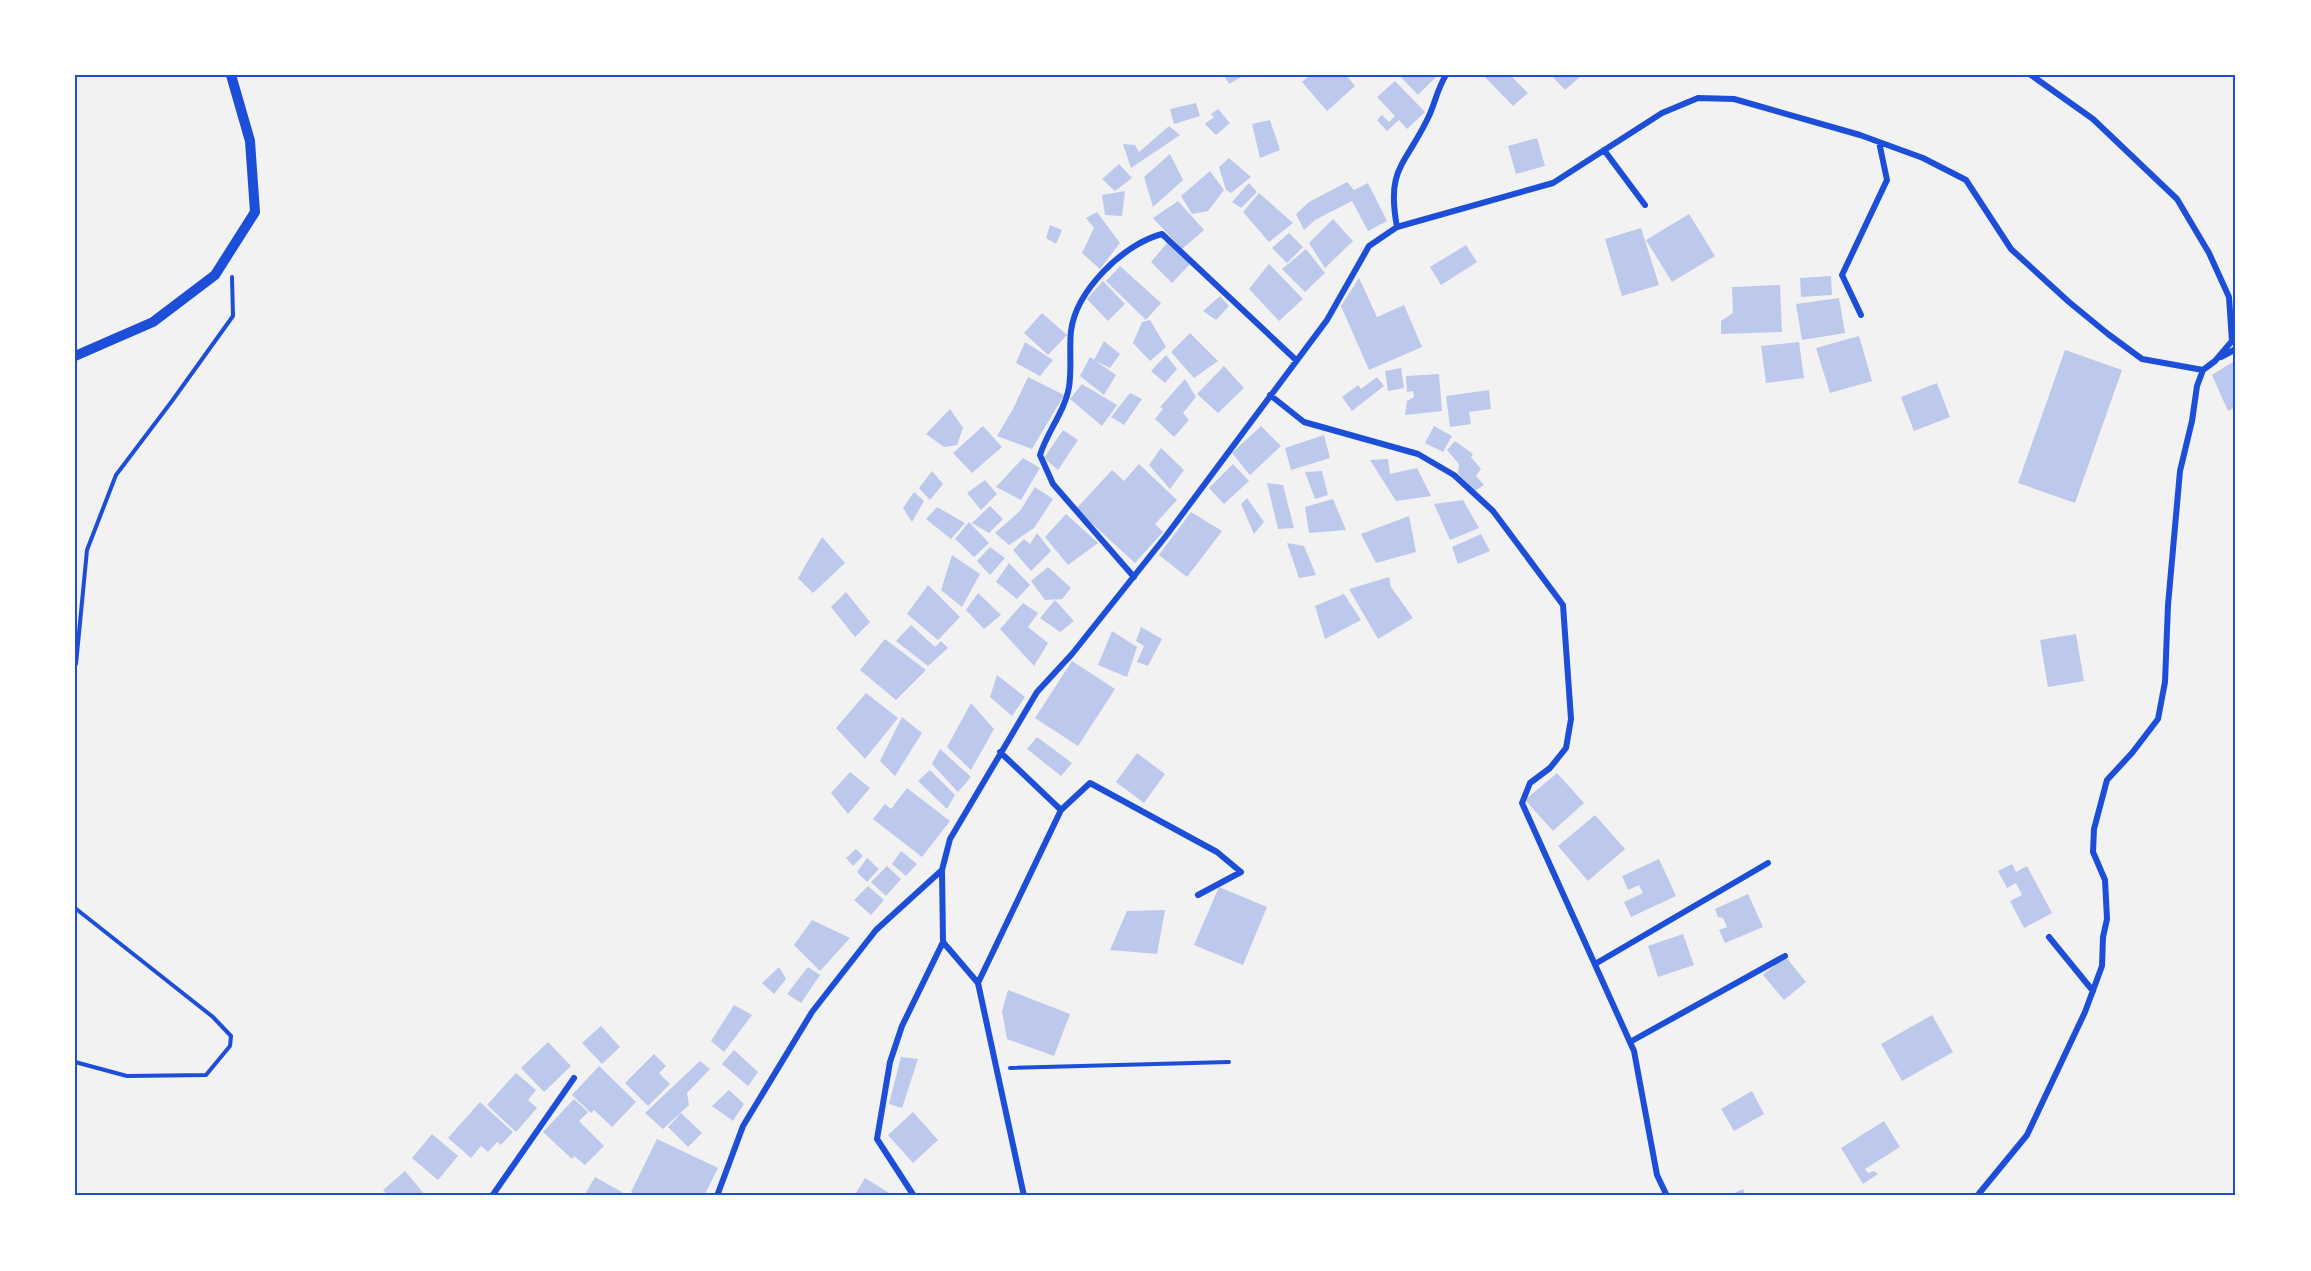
<svg xmlns="http://www.w3.org/2000/svg" width="2311" height="1271" viewBox="0 0 2311 1271" font-family="Figtree,sans-serif">
<style>
.building{fill:#bdc9ec}
.lines{fill:none;stroke-linecap:round;stroke-linejoin:round}
.path{stroke:#1d4ed8;stroke-width:4}
.minor{stroke:#1d4ed8;stroke-width:6}
.tertiary{stroke:#1d4ed8;stroke-width:10}
.neatline{fill:none;stroke:#1d4ed8;stroke-width:2}
</style>
<rect width="100%" height="100%" fill="#f2f2f2"/>
<!-- building -->
<path class="building" d="M 1224,75 L 1245,75 L 1229,84 Z
M 1310,75 L 1346,75 L 1355,86 L 1327,111 L 1302,82 Z
M 1399,75 L 1438,75 L 1418,95 Z
M 1483,75 L 1510,75 L 1528,93 L 1513,106 Z
M 1551,75 L 1582,75 L 1565,90 Z
M 1395,81 L 1425,112 L 1407,129 L 1399,120 L 1387,131 L 1377,120 L 1382,115 L 1389,122 L 1395,116 L 1377,97 Z
M 1196,103 L 1200,116 L 1174,124 L 1170,109 Z
M 1218,109 L 1230,123 L 1216,135 L 1205,124 L 1214,117 L 1211,114 Z
M 1270,120 L 1280,150 L 1260,158 L 1252,124 Z
M 1169,126 L 1180,135 L 1131,168 L 1123,144 L 1135,145 L 1139,152 Z
M 1537,138 L 1545,166 L 1516,174 L 1508,146 Z
M 1170,154 L 1183,180 L 1153,207 L 1144,177 Z
M 1229,158 L 1251,177 L 1231,193 L 1226,190 L 1219,167 Z
M 1119,164 L 1132,178 L 1115,191 L 1102,179 Z
M 1210,171 L 1224,190 L 1208,211 L 1192,214 L 1181,196 Z
M 1347,182 L 1354,190 L 1368,183 L 1387,221 L 1368,231 L 1352,201 L 1315,220 L 1304,230 L 1296,214 L 1309,202 Z
M 1249,183 L 1257,192 L 1241,208 L 1232,202 Z
M 1125,191 L 1122,216 L 1105,215 L 1102,195 Z
M 1259,193 L 1293,223 L 1269,242 L 1243,212 Z
M 1178,201 L 1204,230 L 1182,249 L 1153,218 Z
M 1097,212 L 1120,243 L 1100,269 L 1082,253 L 1094,228 L 1086,218 Z
M 1689,214 L 1715,256 L 1672,282 L 1646,240 Z
M 1333,219 L 1353,241 L 1325,268 L 1309,243 Z
M 1050,225 L 1062,230 L 1056,244 L 1046,238 Z
M 1641,228 L 1659,285 L 1622,296 L 1605,239 Z
M 1289,233 L 1303,247 L 1287,263 L 1272,248 Z
M 1167,243 L 1190,264 L 1172,283 L 1151,262 Z
M 1466,245 L 1477,262 L 1441,285 L 1430,267 Z
M 1306,249 L 1325,273 L 1305,292 L 1282,269 Z
M 1269,264 L 1303,299 L 1279,321 L 1249,289 Z
M 1120,266 L 1161,303 L 1146,320 L 1106,281 Z
M 1831,276 L 1832,295 L 1801,297 L 1800,278 Z
M 1359,278 L 1377,317 L 1404,305 L 1422,347 L 1369,370 L 1341,306 Z
M 1103,281 L 1125,304 L 1108,321 L 1087,299 Z
M 1780,285 L 1782,332 L 1721,334 L 1721,321 L 1733,313 L 1732,287 Z
M 1220,296 L 1229,306 L 1216,320 L 1203,311 Z
M 1839,298 L 1845,333 L 1802,340 L 1796,304 Z
M 1042,313 L 1067,335 L 1048,355 L 1024,333 Z
M 1150,320 L 1166,347 L 1150,361 L 1133,343 L 1142,322 Z
M 1190,333 L 1218,361 L 1194,378 L 1171,352 Z
M 1859,336 L 1872,381 L 1830,393 L 1816,348 Z
M 1104,341 L 1120,354 L 1110,368 L 1094,360 Z
M 1025,342 L 1053,360 L 1040,376 L 1016,363 Z
M 1799,342 L 1804,378 L 1766,383 L 1761,346 Z
M 2065,350 L 2122,370 L 2075,503 L 2018,483 Z
M 1166,355 L 1177,369 L 1165,383 L 1151,371 Z
M 1090,357 L 1116,375 L 1104,395 L 1080,376 Z
M 2236,360 L 2236,407 L 2228,411 L 2212,375 Z
M 1224,366 L 1244,388 L 1218,413 L 1197,394 Z
M 1401,368 L 1404,388 L 1388,391 L 1385,371 Z
M 1439,374 L 1442,411 L 1405,415 L 1407,401 L 1414,397 L 1413,391 L 1407,392 L 1406,376 Z
M 1028,377 L 1064,395 L 1032,449 L 997,436 L 1013,409 Z
M 1377,377 L 1384,386 L 1352,411 L 1342,397 L 1358,385 L 1361,389 Z
M 1185,379 L 1196,397 L 1183,413 L 1189,420 L 1174,437 L 1155,419 L 1163,409 L 1160,407 Z
M 1937,383 L 1950,417 L 1914,431 L 1901,397 Z
M 1082,384 L 1117,405 L 1102,426 L 1070,399 Z
M 1489,390 L 1491,409 L 1469,412 L 1471,424 L 1450,427 L 1446,396 Z
M 1130,393 L 1142,399 L 1124,425 L 1111,417 Z
M 950,409 L 963,428 L 957,445 L 944,447 L 926,434 Z
M 983,426 L 1002,447 L 972,473 L 953,453 Z
M 1261,426 L 1281,446 L 1250,475 L 1232,453 Z
M 1434,426 L 1452,436 L 1443,452 L 1425,443 Z
M 1063,430 L 1078,440 L 1058,470 L 1044,458 Z
M 1324,435 L 1330,458 L 1291,470 L 1285,448 Z
M 1455,441 L 1473,454 L 1471,457 L 1481,469 L 1476,476 L 1484,485 L 1475,491 L 1458,473 L 1459,464 L 1447,450 Z
M 1161,448 L 1184,470 L 1170,489 L 1149,465 Z
M 1023,458 L 1040,468 L 1021,500 L 996,487 Z
M 1388,459 L 1390,474 L 1417,468 L 1431,496 L 1396,501 L 1370,460 Z
M 1139,464 L 1177,500 L 1155,524 L 1163,532 L 1135,563 L 1076,509 L 1112,470 L 1124,481 Z
M 1233,464 L 1249,481 L 1224,504 L 1209,488 Z
M 932,471 L 943,484 L 930,500 L 919,488 Z
M 1322,471 L 1328,495 L 1315,499 L 1305,472 Z
M 985,480 L 997,494 L 981,510 L 967,493 Z
M 1267,483 L 1283,485 L 1294,528 L 1278,529 Z
M 1035,487 L 1053,499 L 1034,528 L 1009,545 L 995,533 L 1020,511 Z
M 914,492 L 924,501 L 912,522 L 903,508 Z
M 1247,498 L 1264,522 L 1254,534 L 1241,504 Z
M 1333,499 L 1346,530 L 1309,533 L 1305,507 Z
M 1463,500 L 1479,528 L 1450,540 L 1434,504 Z
M 990,506 L 1003,519 L 989,533 L 972,523 Z
M 937,507 L 965,523 L 951,539 L 926,519 Z
M 1191,512 L 1222,531 L 1187,577 L 1159,555 Z
M 1066,514 L 1098,543 L 1068,565 L 1045,537 Z
M 1409,516 L 1416,552 L 1376,563 L 1361,534 Z
M 969,522 L 989,543 L 974,557 L 955,539 Z
M 1037,533 L 1051,551 L 1031,571 L 1013,550 L 1024,539 L 1030,544 Z
M 1481,534 L 1490,551 L 1458,564 L 1452,547 Z
M 822,537 L 845,563 L 813,593 L 798,578 Z
M 1287,543 L 1304,546 L 1316,575 L 1299,578 Z
M 990,547 L 1005,558 L 990,575 L 977,561 Z
M 952,555 L 980,574 L 962,607 L 941,590 Z
M 1009,563 L 1030,585 L 1017,599 L 996,582 Z
M 1048,567 L 1071,588 L 1062,599 L 1045,600 L 1031,581 Z
M 1389,577 L 1391,587 L 1413,618 L 1378,639 L 1349,589 Z
M 928,585 L 960,617 L 938,640 L 907,614 Z
M 846,592 L 870,622 L 855,637 L 831,607 Z
M 978,593 L 1001,615 L 984,629 L 966,610 Z
M 1344,594 L 1361,620 L 1325,639 L 1315,606 Z
M 1055,600 L 1074,621 L 1060,632 L 1040,618 Z
M 1023,603 L 1038,613 L 1028,627 L 1048,643 L 1034,666 L 1000,629 Z
M 911,625 L 935,647 L 941,641 L 948,648 L 928,666 L 896,641 Z
M 1141,627 L 1162,639 L 1148,666 L 1137,662 L 1144,646 L 1136,641 Z
M 1112,631 L 1137,647 L 1127,677 L 1098,665 Z
M 2076,634 L 2084,681 L 2048,687 L 2040,640 Z
M 885,639 L 926,670 L 896,700 L 860,670 Z
M 1072,661 L 1115,689 L 1078,746 L 1035,718 Z
M 997,675 L 1025,697 L 1012,716 L 990,697 Z
M 866,693 L 898,718 L 865,759 L 836,728 Z
M 971,703 L 994,729 L 971,770 L 947,747 Z
M 902,717 L 922,733 L 895,776 L 880,761 Z
M 1037,737 L 1072,763 L 1061,776 L 1027,749 Z
M 940,749 L 971,777 L 958,792 L 932,764 Z
M 1137,753 L 1165,774 L 1144,803 L 1116,782 Z
M 930,770 L 955,795 L 947,809 L 918,781 Z
M 850,772 L 870,788 L 848,814 L 831,793 Z
M 1557,773 L 1584,803 L 1553,831 L 1525,800 Z
M 907,788 L 950,821 L 922,857 L 873,819 L 885,804 L 891,809 Z
M 1595,815 L 1625,849 L 1588,881 L 1558,846 Z
M 856,849 L 863,856 L 853,866 L 846,858 Z
M 901,851 L 917,864 L 906,876 L 892,864 Z
M 867,858 L 879,869 L 867,882 L 857,872 Z
M 1659,859 L 1676,896 L 1631,917 L 1624,902 L 1643,893 L 1639,885 L 1628,890 L 1622,876 Z
M 2012,864 L 2016,872 L 2027,866 L 2052,913 L 2024,928 L 2010,901 L 2022,895 L 2016,883 L 2007,888 L 1998,871 Z
M 887,866 L 901,879 L 886,896 L 871,882 Z
M 868,886 L 884,900 L 871,915 L 854,900 Z
M 1219,887 L 1267,907 L 1243,965 L 1194,945 Z
M 1748,894 L 1763,927 L 1725,943 L 1719,930 L 1727,927 L 1723,918 L 1718,917 L 1715,909 Z
M 1165,910 L 1157,954 L 1110,950 L 1127,911 Z
M 812,920 L 850,938 L 820,971 L 794,945 Z
M 1683,934 L 1694,965 L 1658,977 L 1648,946 Z
M 1785,956 L 1806,982 L 1784,1000 L 1763,975 Z
M 779,967 L 786,979 L 774,994 L 762,983 Z
M 808,967 L 820,975 L 801,1003 L 787,994 Z
M 1008,990 L 1070,1014 L 1054,1056 L 1007,1039 L 1002,1011 Z
M 734,1005 L 752,1015 L 724,1052 L 711,1041 Z
M 1932,1015 L 1953,1052 L 1902,1081 L 1881,1044 Z
M 601,1026 L 620,1047 L 602,1064 L 582,1043 Z
M 548,1042 L 571,1066 L 544,1092 L 521,1068 Z
M 734,1050 L 758,1072 L 748,1086 L 722,1064 Z
M 654,1054 L 666,1066 L 659,1073 L 670,1084 L 648,1106 L 625,1083 Z
M 901,1057 L 918,1059 L 902,1108 L 889,1104 Z
M 700,1061 L 710,1069 L 687,1093 L 689,1105 L 663,1129 L 645,1113 Z
M 599,1066 L 636,1102 L 612,1127 L 594,1110 L 591,1113 L 572,1095 Z
M 516,1073 L 536,1090 L 528,1100 L 537,1108 L 516,1132 L 487,1105 Z
M 729,1090 L 744,1104 L 733,1121 L 712,1106 Z
M 1752,1091 L 1764,1114 L 1734,1131 L 1721,1109 Z
M 574,1099 L 588,1112 L 579,1121 L 604,1146 L 585,1165 L 574,1156 L 572,1159 L 543,1132 Z
M 480,1102 L 513,1132 L 501,1145 L 497,1142 L 488,1152 L 481,1146 L 471,1158 L 448,1138 Z
M 913,1112 L 938,1140 L 913,1163 L 888,1135 Z
M 681,1113 L 702,1133 L 688,1147 L 668,1127 Z
M 1884,1121 L 1900,1147 L 1865,1169 L 1868,1173 L 1874,1171 L 1878,1174 L 1863,1184 L 1841,1148 Z
M 432,1134 L 458,1156 L 438,1180 L 412,1158 Z
M 657,1139 L 718,1168 L 704,1196 L 639,1196 L 631,1192 Z
M 405,1171 L 426,1196 L 389,1196 L 383,1190 Z
M 595,1177 L 629,1196 L 584,1196 Z
M 865,1178 L 894,1196 L 854,1196 Z
M 1743,1189 L 1746,1196 L 1728,1196 Z"/>
<g class="lines">
<!-- path -->
<path class="path" d="M 76,664 L 87,550 L 116,475 L 172,401 L 233,316 L 232,277
M 75,908 L 213,1017 L 231,1036 L 230,1046 L 206,1075 L 127,1076 L 75,1062
M 1010,1068 L 1229,1062"/>
<!-- minor -->
<path class="minor" d="M 1604,150 L 1645,205
M 1397,227 C 1386,168 1405,166 1428,118 C 1435,104 1437,89 1446,75
M 1861,315 L 1842,275 L 1887,180 L 1879,142
M 2221,357 L 2236,349
M 1270,395 L 1304,422 L 1418,454 L 1454,475 L 1493,511 L 1563,605 L 1571,719 L 1566,748 L 1550,768 L 1530,783 L 1522,803 L 1634,1051 L 1657,1175 L 1667,1196
M 1134,577 L 1053,484 L 1040,455 C 1047,432 1065,411 1069,387 C 1072,369 1069,349 1071,331 C 1076,291 1123,244 1162,234 L 1296,360
M 1000,752 L 1061,810 L 978,983 L 1024,1196
M 1061,810 L 1090,783 L 1217,852 L 1241,872 L 1198,895
M 2049,937 L 2093,991
M 943,942 L 978,983
M 1595,964 L 1768,863
M 1630,1042 L 1785,956
M 492,1196 L 574,1078
M 717,1196 L 743,1126 L 812,1012 L 876,930 L 942,870
M 914,1196 L 877,1139 L 890,1062 L 902,1026 L 943,942 L 942,870 L 950,839 L 1037,692 L 1072,654 L 1166,536 L 1327,320 L 1369,246 L 1397,227 L 1553,183 L 1662,113 L 1698,98 L 1734,99 L 1860,135 L 1923,158 L 1966,180 L 2011,249 L 2069,302 L 2108,334 L 2142,359 L 2203,370
M 1977,1196 L 2027,1135 L 2085,1012 L 2102,966 L 2103,937 L 2107,919 L 2105,880 L 2093,852 L 2094,829 L 2107,780 L 2132,753 L 2158,719 L 2165,682 L 2168,605 L 2180,471 L 2192,421 L 2197,386 L 2203,370 L 2215,361 L 2232,341 L 2229,297 L 2209,253 L 2177,199 L 2093,119 L 2031,75"/>
<!-- tertiary -->
<path class="tertiary" d="M 75,356 L 153,322 L 215,275 L 255,212 L 250,141 L 231,75"/>
</g>
<!-- border -->
<rect width="2311" height="1271" fill="none" stroke="#ffffff" stroke-width="153"/>
<rect x="76" y="76" width="2158" height="1118" class="neatline"/>
</svg>
